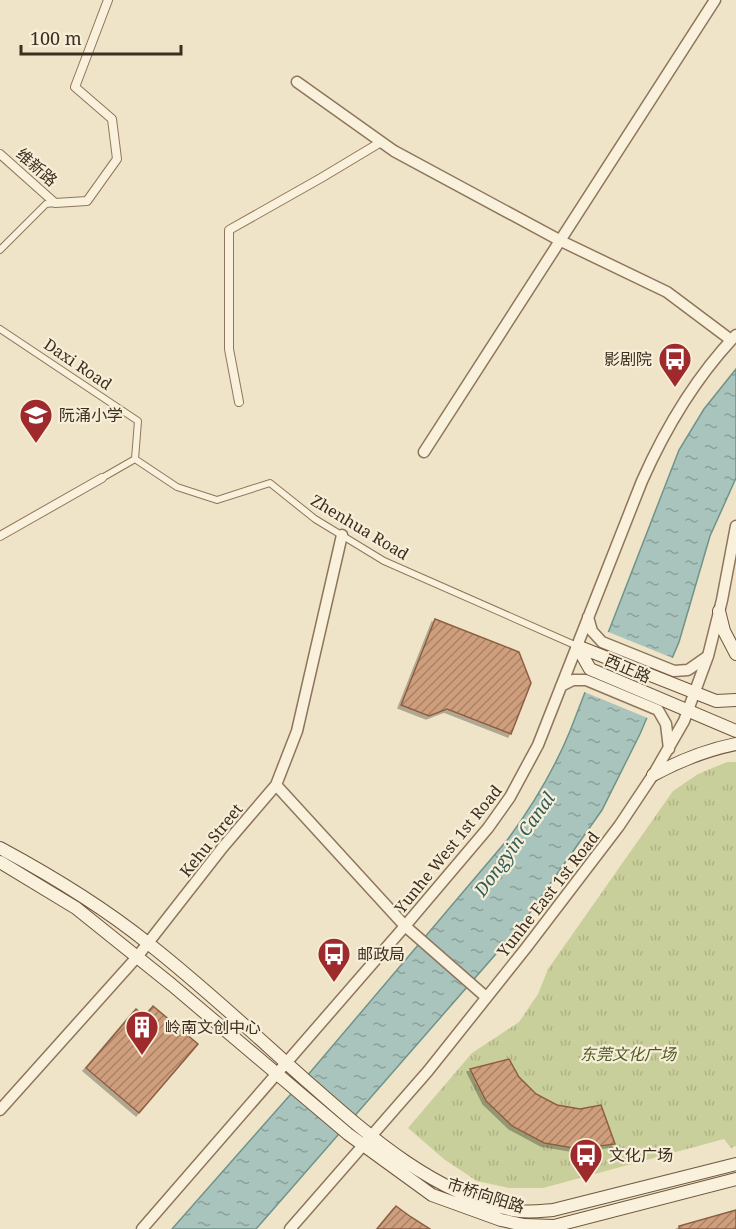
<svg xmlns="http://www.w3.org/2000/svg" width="736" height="1229" viewBox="0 0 736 1229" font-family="'Noto Serif','Noto Sans SC',serif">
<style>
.park{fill:url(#park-tufts)}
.water{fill:url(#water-ripples);stroke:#6f938a;stroke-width:1.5}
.pier{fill:#f0e4c8}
.building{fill:url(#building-hatch);stroke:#8d5f41;stroke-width:1.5;filter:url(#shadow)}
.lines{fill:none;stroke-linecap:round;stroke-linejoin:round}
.pedestrian-casing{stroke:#8d765c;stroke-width:8}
.minor-casing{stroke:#8d765c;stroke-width:10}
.tertiary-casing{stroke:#8d765c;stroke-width:13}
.secondary-casing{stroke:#6f573f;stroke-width:14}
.pedestrian{stroke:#faf1dc;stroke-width:6}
.minor{stroke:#faf1dc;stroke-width:8}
.tertiary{stroke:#faf1dc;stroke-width:10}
.secondary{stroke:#faf1dc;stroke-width:12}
.labels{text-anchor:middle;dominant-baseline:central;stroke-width:4.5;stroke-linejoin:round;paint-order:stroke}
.street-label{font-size:16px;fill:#3d2e20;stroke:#f7eed8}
.poi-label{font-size:16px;fill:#3d2e20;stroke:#f7eed8;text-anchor:start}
.park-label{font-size:16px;font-style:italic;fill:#4d5a26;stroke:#f7eed8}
.water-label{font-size:18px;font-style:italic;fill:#2f5d5a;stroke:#f7eed8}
</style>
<defs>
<pattern id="park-tufts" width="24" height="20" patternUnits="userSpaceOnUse" patternTransform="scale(1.5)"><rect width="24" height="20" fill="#c9cf9b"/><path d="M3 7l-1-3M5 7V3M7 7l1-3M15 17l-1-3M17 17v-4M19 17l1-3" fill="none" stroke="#aeb285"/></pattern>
<pattern id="water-ripples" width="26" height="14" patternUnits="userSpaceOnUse" patternTransform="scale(1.5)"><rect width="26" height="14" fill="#a9c4bc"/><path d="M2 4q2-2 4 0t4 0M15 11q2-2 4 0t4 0" fill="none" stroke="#8ba098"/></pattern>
<pattern id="building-hatch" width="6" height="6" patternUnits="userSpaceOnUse" patternTransform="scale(1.5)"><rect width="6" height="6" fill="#cf9f7d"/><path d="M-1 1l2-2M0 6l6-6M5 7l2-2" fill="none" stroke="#a98266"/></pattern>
<filter id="shadow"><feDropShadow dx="-3" dy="3" stdDeviation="0" flood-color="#0004"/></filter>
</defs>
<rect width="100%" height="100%" fill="#f0e4c8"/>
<!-- park -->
<path class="park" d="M 727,762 L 736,762 L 736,1146 L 731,1148 L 724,1139 L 543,1188 L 509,1188 L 477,1181 L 445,1160 L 408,1128 L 472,1053 L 519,1022 L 538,994 L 548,969 L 673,791 L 698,774 Z"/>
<!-- water -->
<path class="water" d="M 736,369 L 736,478 L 710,536 L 679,642 L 640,734 L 602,810 L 522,924 L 256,1229 L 172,1229 L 313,1069 L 508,839 C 533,805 554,770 570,731 L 679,450 L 704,409 Z"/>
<!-- pier -->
<path class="pier" d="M 606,631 L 675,659 L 650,719 L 582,691 Z"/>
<!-- building -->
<path class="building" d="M 435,619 L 519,652 L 531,683 L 511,734 L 447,709 L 429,716 L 401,705 Z
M 153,1006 L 198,1044 L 139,1113 L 86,1068 L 136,1009 L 145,1016 Z
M 509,1059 L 519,1077 L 536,1094 L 557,1105 L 580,1109 L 601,1105 L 615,1144 L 579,1149 L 544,1143 L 512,1126 L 486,1101 L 470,1069 Z
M 396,1206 L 411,1217 L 430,1229 L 377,1229 Z
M 736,1210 L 736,1229 L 679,1229 L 679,1226 Z"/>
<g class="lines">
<defs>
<path id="pedestrian" d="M 0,250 L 46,204 L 55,203
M 0,329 L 138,421 L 135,459
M 135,459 L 177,487 L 217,500 L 270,483 L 315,519 L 384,561 L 577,646
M 102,478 L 135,459"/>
<path id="minor" d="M 0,154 L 55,203 L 87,201 L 117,159 L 112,119 L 75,87 L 108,0
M 239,402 L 229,349 L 229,230 L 321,178 L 381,142
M 0,536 L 102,478"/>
<path id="tertiary" d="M 297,82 L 394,151 L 561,241 L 667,292 L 731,340
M 424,452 L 715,0
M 588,617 L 592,631 L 602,642 L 674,671 L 688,670 L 708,656
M 561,686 L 573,680 L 586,680 L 658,710 L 666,724 L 669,749
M 276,785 L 405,926 L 486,997
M 0,1110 L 137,957 L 223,847 L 276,785 L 297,731 L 342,535
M 142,1229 L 405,926 L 488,828 L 510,797 L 538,745 L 642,481 C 666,427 695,378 736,335
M 290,1229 L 428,1071 L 526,948 L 619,826 L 653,775 L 684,721 L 708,656 L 722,600 L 736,526"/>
<path id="secondary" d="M 719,611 L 724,631 L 736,654
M 577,646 L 590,669 L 736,731
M 577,646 L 716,701 L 736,700
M 653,775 C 679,761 706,750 736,744
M 0,848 C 52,876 103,907 149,944 C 205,988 257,1037 310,1084 C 369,1136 434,1194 513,1210 C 526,1213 540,1211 553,1210 L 736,1164
M 0,862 L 76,908 L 172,985 L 348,1134 L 432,1195 L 501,1220 L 524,1225 L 554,1226 L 736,1179"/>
</defs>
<!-- pedestrian casing -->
<use href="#pedestrian" class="pedestrian-casing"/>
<!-- minor casing -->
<use href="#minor" class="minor-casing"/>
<!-- tertiary casing -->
<use href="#tertiary" class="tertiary-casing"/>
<!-- secondary casing -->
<use href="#secondary" class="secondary-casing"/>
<!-- pedestrian -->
<use href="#pedestrian" class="pedestrian"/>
<!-- minor -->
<use href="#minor" class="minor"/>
<!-- tertiary -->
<use href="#tertiary" class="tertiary"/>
<!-- secondary -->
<use href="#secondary" class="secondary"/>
</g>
<!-- icons -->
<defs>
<symbol id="bus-pin" viewBox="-11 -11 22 30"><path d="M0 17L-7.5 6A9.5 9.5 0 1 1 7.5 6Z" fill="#9e2a2b" stroke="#f7eed8"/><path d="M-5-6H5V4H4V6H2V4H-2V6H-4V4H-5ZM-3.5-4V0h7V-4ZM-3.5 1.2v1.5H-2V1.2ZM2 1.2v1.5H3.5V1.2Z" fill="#fff"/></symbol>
<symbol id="school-pin" viewBox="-11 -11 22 30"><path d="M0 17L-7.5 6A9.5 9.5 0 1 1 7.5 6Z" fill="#9e2a2b" stroke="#f7eed8"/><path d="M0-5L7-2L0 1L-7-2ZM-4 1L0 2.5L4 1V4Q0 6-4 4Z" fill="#fff"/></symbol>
<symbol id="building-pin" viewBox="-11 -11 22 30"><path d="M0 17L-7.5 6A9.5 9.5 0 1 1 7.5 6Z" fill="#9e2a2b" stroke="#f7eed8"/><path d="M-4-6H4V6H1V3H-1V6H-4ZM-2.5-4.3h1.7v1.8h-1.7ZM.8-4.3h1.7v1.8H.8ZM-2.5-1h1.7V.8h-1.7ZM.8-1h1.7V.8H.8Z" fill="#fff"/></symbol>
</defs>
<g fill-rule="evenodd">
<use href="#bus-pin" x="656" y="340" width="38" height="52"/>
<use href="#school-pin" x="17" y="396" width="38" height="52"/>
<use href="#bus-pin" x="315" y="935" width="38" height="52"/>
<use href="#building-pin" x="123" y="1008" width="38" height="52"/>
<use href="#bus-pin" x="567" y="1136" width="38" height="52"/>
</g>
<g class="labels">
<!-- street labels -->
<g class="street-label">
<text transform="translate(37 167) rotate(41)">维新路</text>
<text transform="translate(78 364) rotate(34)">Daxi Road</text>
<text transform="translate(360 527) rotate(31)">Zhenhua Road</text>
<text transform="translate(628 668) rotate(23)">西正路</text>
<text transform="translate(211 840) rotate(-51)">Kehu Street</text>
<text transform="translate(448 849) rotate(-51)">Yunhe West 1st Road</text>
<text transform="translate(548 894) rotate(-52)">Yunhe East 1st Road</text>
<text transform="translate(486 1195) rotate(18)">市桥向阳路</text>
</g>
<!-- poi labels -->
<g class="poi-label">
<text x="652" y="359" text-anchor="end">影剧院</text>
<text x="59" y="415">阮涌小学</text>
<text x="357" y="954">邮政局</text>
<text x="165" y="1027">岭南文创中心</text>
<text x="609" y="1155">文化广场</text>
</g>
<!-- park labels -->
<g class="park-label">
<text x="628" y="1054">东莞文化广场</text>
</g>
<!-- water labels -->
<g class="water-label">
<text transform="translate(514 844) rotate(-54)">Dongyin Canal</text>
</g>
</g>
<!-- scale -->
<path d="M21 45v9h160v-9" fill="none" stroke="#3d2e20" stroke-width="3"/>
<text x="30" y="45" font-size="18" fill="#3d2e20" stroke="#f7eed8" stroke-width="4.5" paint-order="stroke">100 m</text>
</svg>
